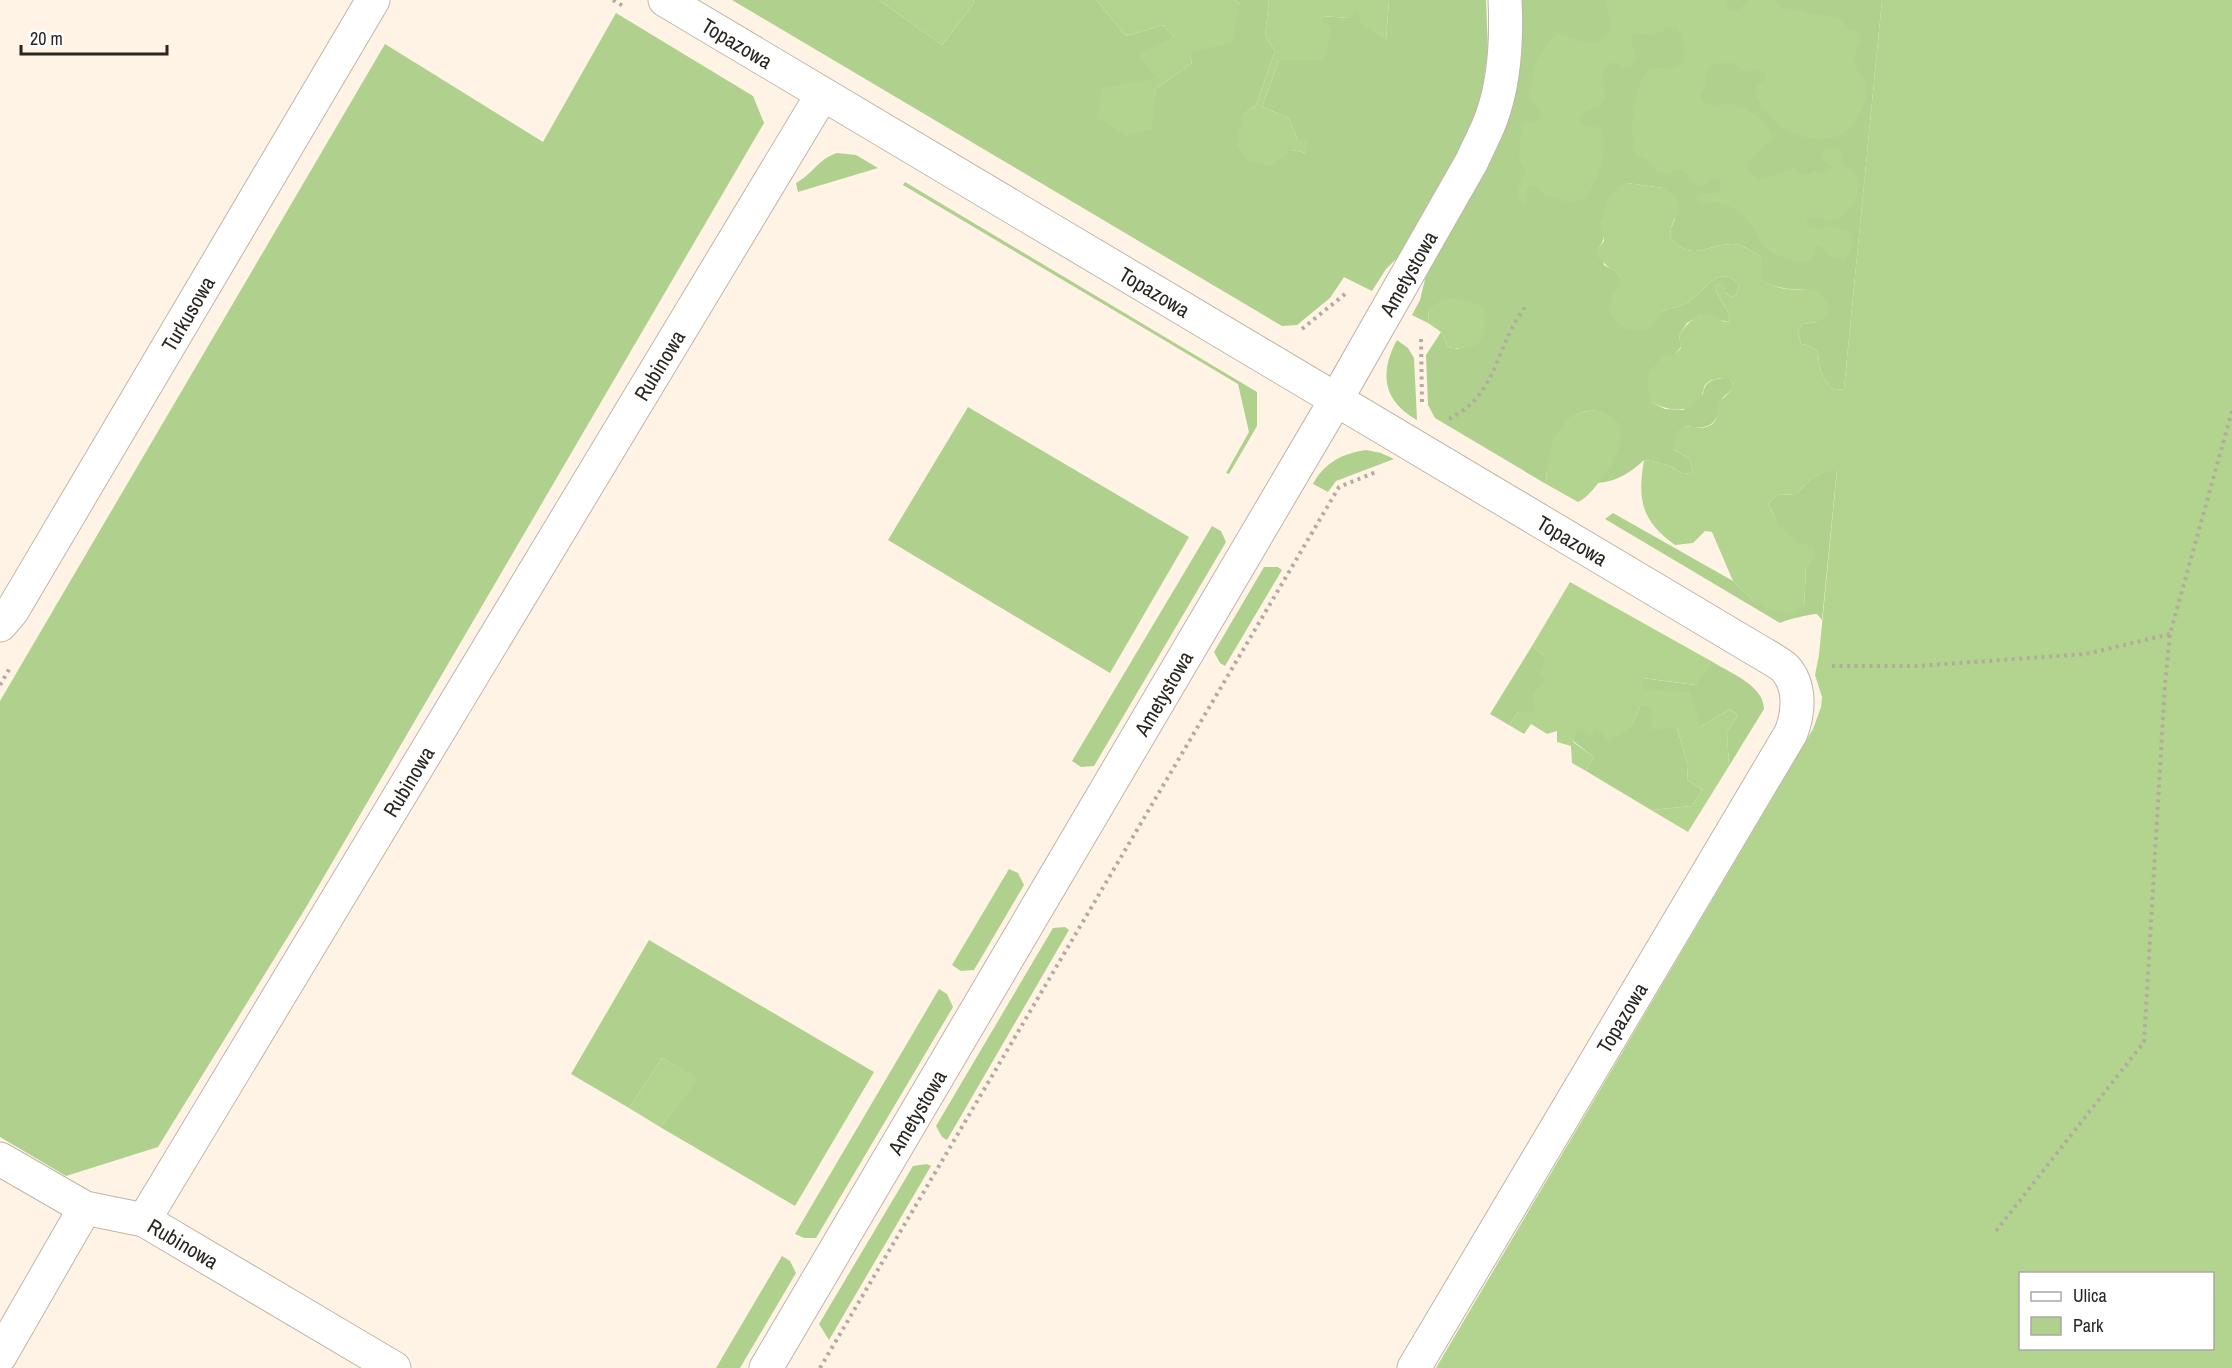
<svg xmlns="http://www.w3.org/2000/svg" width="2232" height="1368" viewBox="0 0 2232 1368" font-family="'Archivo Narrow',sans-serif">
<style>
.green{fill:#b0d08d}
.forest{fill:#b3d48e;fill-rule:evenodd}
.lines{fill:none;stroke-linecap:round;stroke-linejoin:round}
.minor-casing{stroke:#c0b5a9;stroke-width:35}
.path{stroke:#b4aba0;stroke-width:4;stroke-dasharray:3 4.5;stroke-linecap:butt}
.minor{stroke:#fff;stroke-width:33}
.labels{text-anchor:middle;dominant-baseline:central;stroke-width:4.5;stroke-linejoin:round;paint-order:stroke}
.street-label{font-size:21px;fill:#292520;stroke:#fff}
</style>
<rect width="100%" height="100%" fill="#fff3e6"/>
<!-- green -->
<path class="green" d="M 732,0 L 879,0 L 942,45 L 975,2 L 973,0 L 1096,0 L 1126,36 L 1163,25 L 1174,37 L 1157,78 L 1151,130 L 1156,89 L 1192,63 L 1190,53 L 1240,4 L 1234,0 L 1269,0 L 1265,36 L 1275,51 L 1256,105 L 1243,115 L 1292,150 L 1306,153 L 1297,139 L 1289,118 L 1262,107 L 1279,60 L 1320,22 L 1322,16 L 1348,18 L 1358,11 L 1386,40 L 1389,0 L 1486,0 L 1488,51 L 1482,91 L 1473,127 L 1408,247 L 1386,269 L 1372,291 L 1344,277 L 1330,298 L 1297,325 L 1282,326 Z
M 1518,0 L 1882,0 L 1844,389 L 1835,390 C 1821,379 1819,369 1818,352 L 1811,346 L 1801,344 L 1798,330 L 1803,324 L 1817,322 L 1818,290 C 1800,290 1774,291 1760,278 L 1761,257 C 1752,251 1742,244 1731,244 C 1704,245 1692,263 1670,237 L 1671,228 L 1675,219 L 1663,188 L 1627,183 L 1601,222 C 1604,233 1606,239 1598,249 L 1604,265 L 1613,270 L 1620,277 L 1620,286 L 1661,312 C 1671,306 1678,309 1688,302 C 1703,293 1721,260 1739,286 L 1736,295 L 1731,297 L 1726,292 L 1715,289 L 1730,316 L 1728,322 L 1700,315 L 1687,323 L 1679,335 L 1681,347 L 1675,354 L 1651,402 L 1665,409 L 1683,410 L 1703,394 C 1705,380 1715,378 1729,378 L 1733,384 C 1732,392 1726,393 1722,399 C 1720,404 1720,409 1718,414 C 1712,430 1700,428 1685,426 L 1674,450 L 1689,458 L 1693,470 L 1691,473 L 1683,474 C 1671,465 1659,462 1644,460 C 1630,473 1616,482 1597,483 L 1612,462 L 1603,411 C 1597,411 1589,410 1583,412 C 1555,419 1547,459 1546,484 L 1435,418 L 1428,405 L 1426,355 L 1441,332 L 1448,347 L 1459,349 L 1429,309 L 1428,323 L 1412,315 L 1420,300 L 1425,279 Z
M 616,13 L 753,96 L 764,123 L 305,909 L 158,1147 L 66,1176 L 0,1137 L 0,701 L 385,44 L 543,142 Z
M 837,153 L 856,155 L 878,168 L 798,192 L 796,183 C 813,174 818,159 837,153 Z
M 905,182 L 1257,392 L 1257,426 L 1229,474 L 1226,473 L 1249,432 L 1238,384 L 903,185 Z
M 1397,340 L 1408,348 L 1414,358 L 1417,420 C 1383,401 1379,373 1397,340 Z
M 968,407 L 1189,537 L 1110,673 L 888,540 Z
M 1366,450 L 1381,453 L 1394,459 L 1336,481 L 1328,492 L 1313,484 C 1324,463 1343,453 1366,450 Z
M 1837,469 L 1822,620 L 1817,614 C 1810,614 1786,620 1780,623 L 1605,519 L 1613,513 L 1733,581 L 1754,601 L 1804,607 L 1806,567 L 1813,557 L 1780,529 L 1768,503 L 1778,495 L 1797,494 C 1808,479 1819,472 1837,469 Z
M 1212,526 L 1221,531 L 1226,542 L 1094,766 L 1081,767 L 1072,761 Z
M 1264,567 L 1278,567 L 1282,570 L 1225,666 L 1220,663 L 1214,652 Z
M 1532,646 L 1546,657 L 1546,678 L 1534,712 L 1518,712 L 1509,725 L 1490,714 Z
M 1711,661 C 1728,672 1764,685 1764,709 L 1729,766 L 1727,732 L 1738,716 L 1730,709 L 1700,727 L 1643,690 L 1642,678 L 1695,685 Z
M 1640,707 L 1652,707 L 1677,728 L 1688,766 L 1687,780 L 1702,790 L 1692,806 L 1651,810 L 1586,771 L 1594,757 L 1573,741 L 1577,725 L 1596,728 L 1631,727 Z
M 1009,869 L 1018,873 L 1024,885 L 974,970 L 961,971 L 952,965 Z
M 1065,927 L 1069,930 L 947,1140 L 942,1137 L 936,1126 L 1053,928 Z
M 649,940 L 874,1072 L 795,1206 L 660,1127 L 698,1079 L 662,1058 L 629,1108 L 571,1074 Z
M 939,989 L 947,994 L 953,1007 L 816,1238 L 804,1238 L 795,1234 Z
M 927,1164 L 931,1166 L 829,1340 L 819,1324 L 913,1166 Z
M 782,1256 L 790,1261 L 796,1273 L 740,1368 L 716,1368 Z"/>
<!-- forest -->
<path class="forest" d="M 879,0 L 973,0 L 975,2 L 942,45 Z
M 1096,0 L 1234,0 L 1240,4 L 1232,42 L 1190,53 L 1192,63 L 1156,89 L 1152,130 L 1126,136 L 1098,117 L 1101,88 L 1156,78 L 1137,54 L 1174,37 L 1163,25 L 1126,36 Z
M 1269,0 L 1389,0 L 1386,40 L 1360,24 L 1358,12 L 1348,18 L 1322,16 L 1321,22 L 1331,28 L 1324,60 L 1279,60 L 1262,107 L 1289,118 L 1297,139 L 1308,141 L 1306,153 L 1292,150 L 1272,166 L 1248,161 L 1236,146 L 1243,115 L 1256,105 L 1275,51 L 1265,36 Z
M 1606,0 L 1729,0 L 1726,1 L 1726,8 L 1736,11 L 1750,0 L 1775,0 C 1786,16 1797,3 1810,15 C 1824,14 1844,16 1849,31 L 1852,29 L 1859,31 L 1861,41 C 1855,50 1852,60 1858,71 C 1859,74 1862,76 1864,78 C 1872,95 1859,122 1845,132 C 1818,151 1775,131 1761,105 C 1758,100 1754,93 1757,87 C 1759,83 1764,81 1766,77 L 1764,72 L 1755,69 L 1746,72 L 1731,62 L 1709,66 L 1705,72 L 1707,83 L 1700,95 L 1702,101 L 1713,106 C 1735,97 1766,117 1774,138 C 1762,150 1731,164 1759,180 C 1772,176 1783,170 1796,167 L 1800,173 L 1808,175 L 1815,170 L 1821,174 L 1828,172 L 1832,167 L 1823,160 L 1823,149 L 1836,147 L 1842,152 L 1840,160 L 1842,166 L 1852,169 C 1854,173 1858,177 1858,181 C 1859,198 1849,219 1830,221 C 1825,221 1818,217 1812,217 L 1807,219 L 1807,224 L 1810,228 L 1822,229 L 1829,225 L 1850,232 L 1854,242 L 1845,260 C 1825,260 1829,248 1817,245 L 1812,258 L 1807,263 C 1792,263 1769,254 1760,242 C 1757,238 1756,233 1754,229 C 1745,212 1721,197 1703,205 L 1697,202 L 1697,197 L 1705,193 L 1718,193 L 1722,183 L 1720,180 L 1711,179 L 1703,187 L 1691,182 C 1682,164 1680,169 1666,175 L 1657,172 L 1647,159 L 1635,154 C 1629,136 1633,85 1647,72 C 1654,65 1661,69 1670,69 C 1693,67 1684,39 1676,27 C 1661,27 1665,32 1654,35 C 1648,37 1640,34 1634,33 L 1630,40 L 1637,57 L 1633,65 L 1626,68 L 1612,62 L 1603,70 L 1603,79 L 1606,95 C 1606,96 1601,104 1601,105 C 1593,112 1584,108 1579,119 L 1581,125 L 1597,127 L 1603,130 C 1607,156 1600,179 1584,200 L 1568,202 L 1546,196 L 1531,185 L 1527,188 L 1525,196 L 1527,204 L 1525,205 L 1519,201 L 1518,190 L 1526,173 L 1519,159 L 1521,127 L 1526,120 L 1534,122 L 1540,120 L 1541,114 L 1530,99 C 1531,73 1538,51 1558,33 L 1584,42 L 1594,42 L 1604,38 L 1610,27 Z
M 1882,0 L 2232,0 L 2232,1368 L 1436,1368 L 1813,729 L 1821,707 L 1822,697 L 1815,675 L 1819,655 L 1837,470 C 1820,471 1807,480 1797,494 L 1778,495 L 1768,503 C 1780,530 1785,539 1814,548 L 1814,557 L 1806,567 L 1804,607 L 1792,613 L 1774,611 L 1754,601 L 1733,581 L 1712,532 L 1705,531 L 1693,543 L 1675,545 C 1642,521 1637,501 1644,460 C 1659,462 1671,465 1683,474 L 1691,473 L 1693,470 L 1689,458 L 1674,450 L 1672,446 L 1678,430 L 1685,426 C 1698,427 1712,432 1717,416 C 1719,411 1717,408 1720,402 C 1725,395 1731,393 1733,384 L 1729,378 C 1721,378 1712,378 1706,384 C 1703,387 1704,392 1701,396 C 1689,416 1667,410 1651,402 C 1644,382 1648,371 1663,356 L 1675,354 L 1681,348 L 1679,335 C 1687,324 1700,308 1715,316 C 1721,319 1721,322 1728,322 L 1730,316 L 1715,289 L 1714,284 L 1722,282 L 1727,286 L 1726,292 L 1731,297 L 1736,295 L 1739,286 C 1721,260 1703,293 1688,302 C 1678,309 1672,306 1661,312 C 1656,330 1634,337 1619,324 C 1615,321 1612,316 1610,312 L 1611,294 L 1620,286 L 1620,277 L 1598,258 L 1598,249 L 1604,241 L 1601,222 L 1606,201 L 1617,187 L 1627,183 L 1663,188 L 1674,194 L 1680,205 L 1671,228 L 1670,237 C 1692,263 1704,245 1731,244 C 1742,244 1752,251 1761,257 L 1762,270 L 1761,278 C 1773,291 1800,290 1818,290 L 1829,307 L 1828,316 L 1817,322 L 1803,324 L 1798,330 L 1801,344 L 1811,346 L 1818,352 C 1819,369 1821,379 1835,390 L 1844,389 ZM 2020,1274 L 2212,1274 L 2212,1348 L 2020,1348 Z
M 1444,298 L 1470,300 L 1484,309 C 1488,339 1480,354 1448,347 L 1441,332 L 1428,323 L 1429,309 Z
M 1603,411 L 1620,424 C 1620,430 1622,438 1620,444 C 1616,459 1593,496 1578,502 L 1546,484 C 1547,458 1553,419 1583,412 C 1589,410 1597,411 1603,411 Z
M 1570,582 L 1711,661 L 1696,685 L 1643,678 L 1643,690 L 1690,692 L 1700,727 L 1730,709 L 1738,716 L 1727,732 L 1729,766 L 1688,832 L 1651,810 L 1692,806 L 1702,790 L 1687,780 L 1688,766 L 1677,728 L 1651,730 L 1652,707 L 1640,707 L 1631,727 L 1609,741 L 1596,728 L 1590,736 L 1577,726 L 1573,742 L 1594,757 L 1586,771 L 1572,763 L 1571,746 L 1557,742 L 1557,731 L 1547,734 L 1531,724 L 1524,734 L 1509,725 L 1518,712 L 1534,712 L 1533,693 L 1546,679 L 1539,672 L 1546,657 L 1532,646 Z
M 662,1058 L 699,1079 L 660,1127 L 629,1108 Z"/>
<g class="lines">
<defs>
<g id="minor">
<path id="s1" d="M 665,0 L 1760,652 C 1768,657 1778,662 1785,668 C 1801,686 1799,712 1791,733 L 1414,1368"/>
<path id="s2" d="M 0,625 L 12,611 L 373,0"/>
<path id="s3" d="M 0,1159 L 85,1208 L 144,1220 L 394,1368"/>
<path id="s4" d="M 144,1220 L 822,95"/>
<path d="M 0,1356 L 85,1208"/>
<path id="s5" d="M 766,1368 L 1337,398 L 1472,161 C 1478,147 1486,133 1491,119 C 1505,81 1507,40 1505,0"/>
</g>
</defs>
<!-- minor casing -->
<use href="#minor" class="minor-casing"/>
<!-- path -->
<path class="path" d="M 613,0 L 623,6
M 1302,329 L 1345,294
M 1421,339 L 1422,403
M 1449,419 C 1491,397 1493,366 1512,328 C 1516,320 1522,312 1527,304
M 1832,666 L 1917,666 L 2086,654 L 2170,634
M 0,685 L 11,666
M 1996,1231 L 2144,1042 L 2165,684 L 2170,634 L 2232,411
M 820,1368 L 1339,487 L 1376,472"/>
<!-- minor -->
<use href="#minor" class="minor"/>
</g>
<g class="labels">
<!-- street labels -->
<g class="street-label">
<text stroke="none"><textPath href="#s1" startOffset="84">Topazowa</textPath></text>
<text stroke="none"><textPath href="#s5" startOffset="1269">Ametystowa</textPath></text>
<text stroke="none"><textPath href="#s1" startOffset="570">Topazowa</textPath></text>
<text stroke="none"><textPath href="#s2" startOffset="364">Turkusowa</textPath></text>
<text stroke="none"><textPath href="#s4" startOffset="998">Rubinowa</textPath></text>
<text stroke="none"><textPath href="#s1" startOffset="1056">Topazowa</textPath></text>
<text stroke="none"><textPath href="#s5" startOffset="783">Ametystowa</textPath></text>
<text stroke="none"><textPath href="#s4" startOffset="512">Rubinowa</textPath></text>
<text transform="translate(1622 1018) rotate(-59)">Topazowa</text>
<text stroke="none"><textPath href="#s5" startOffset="297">Ametystowa</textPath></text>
<text stroke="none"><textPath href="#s3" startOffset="204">Rubinowa</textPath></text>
</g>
</g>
<!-- legend -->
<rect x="2019" y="1272" width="195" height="78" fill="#ffffff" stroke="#a9a8a6" stroke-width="1.5"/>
<rect x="2031" y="1292" width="30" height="9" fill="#ffffff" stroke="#a9a8a6" stroke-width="1.5"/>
<text x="2073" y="1302" font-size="18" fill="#292520">Ulica</text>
<rect x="2031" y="1317" width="30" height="18" fill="#b0d08d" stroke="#a9a8a6" stroke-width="1.5"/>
<text x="2073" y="1332" font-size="18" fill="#292520">Park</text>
<!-- scale -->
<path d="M21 45v9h146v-9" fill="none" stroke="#292520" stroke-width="3"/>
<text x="30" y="45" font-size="18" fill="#292520" stroke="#ffffff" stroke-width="4.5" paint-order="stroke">20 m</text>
</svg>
